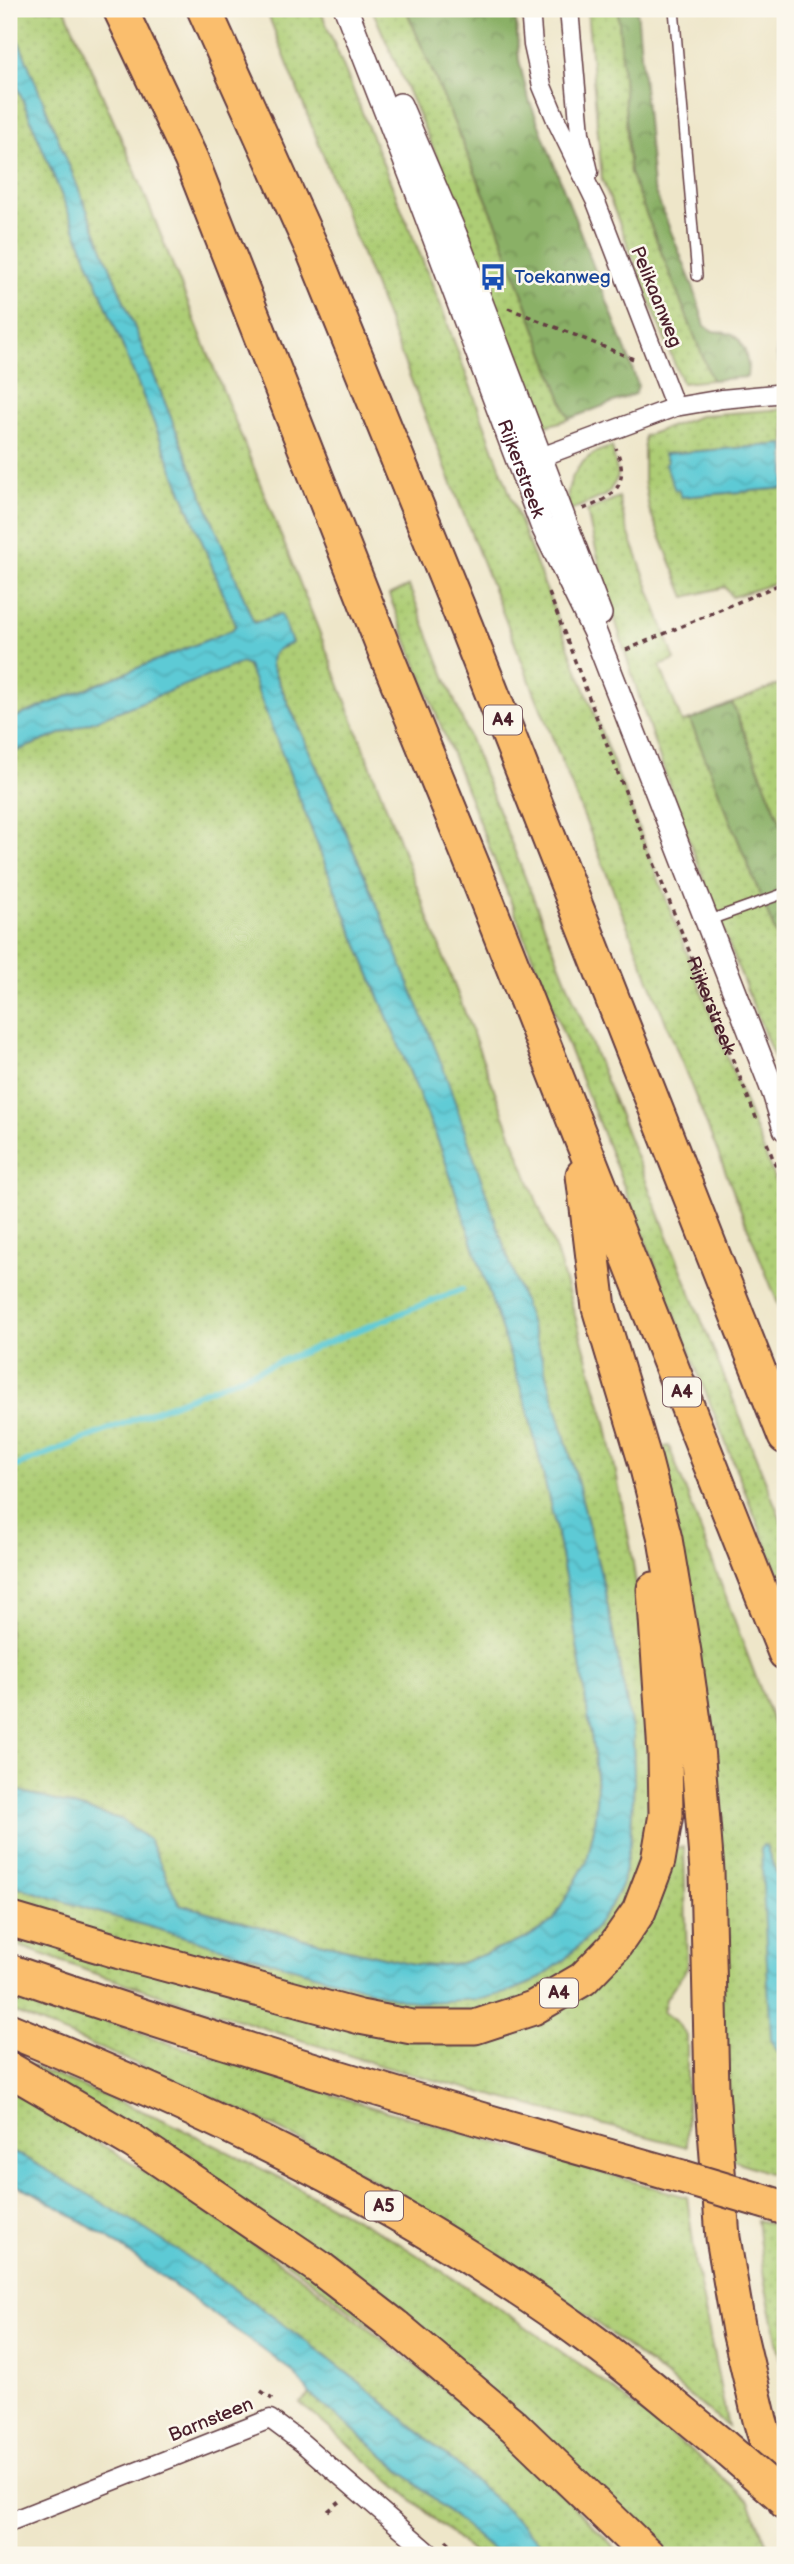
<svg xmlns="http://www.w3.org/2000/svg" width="794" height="2564" viewBox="0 0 794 2564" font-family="'Balsamiq Sans',sans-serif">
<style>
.green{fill:url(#green-dots);stroke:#7c7650;stroke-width:2}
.forest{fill:url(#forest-crowns);stroke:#6a6848;stroke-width:2}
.water{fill:url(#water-waves);stroke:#547480;stroke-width:2}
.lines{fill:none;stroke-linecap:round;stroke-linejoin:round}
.stream{stroke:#5dcad5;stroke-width:6}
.service-casing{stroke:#633d43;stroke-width:12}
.minor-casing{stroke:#633d43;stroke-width:21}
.tertiary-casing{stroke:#633d43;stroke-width:26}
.motorway-casing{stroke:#633d43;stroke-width:37}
.path{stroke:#633d43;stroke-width:3.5;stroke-dasharray:5 5;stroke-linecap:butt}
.service{stroke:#fff;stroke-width:9}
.minor{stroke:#fff;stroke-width:18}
.tertiary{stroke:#fff;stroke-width:23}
.motorway{stroke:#fabe6d;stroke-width:33}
.motorway-bridge-casing{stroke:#633d43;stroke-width:37;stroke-linecap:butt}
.motorway-bridge{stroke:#fabe6d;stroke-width:33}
.labels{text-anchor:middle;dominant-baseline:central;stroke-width:5;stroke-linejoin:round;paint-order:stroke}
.shield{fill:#fbf7ec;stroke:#7f6065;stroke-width:2}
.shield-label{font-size:18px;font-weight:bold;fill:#4a1f2b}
.transit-label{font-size:19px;fill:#164399;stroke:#fbf7ec;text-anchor:start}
.street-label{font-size:19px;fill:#4a1f2b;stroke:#fbf7ec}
</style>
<defs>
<pattern id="green-dots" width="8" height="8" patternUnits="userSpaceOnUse" patternTransform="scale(1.75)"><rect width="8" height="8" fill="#adcd75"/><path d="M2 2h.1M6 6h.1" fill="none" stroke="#96b065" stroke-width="1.8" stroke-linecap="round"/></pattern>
<pattern id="forest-crowns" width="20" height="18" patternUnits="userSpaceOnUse" patternTransform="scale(1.75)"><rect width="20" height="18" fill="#8ab066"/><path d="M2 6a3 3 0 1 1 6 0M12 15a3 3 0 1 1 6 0" fill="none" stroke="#738f54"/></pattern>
<pattern id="water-waves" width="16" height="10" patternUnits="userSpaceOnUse" patternTransform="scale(1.75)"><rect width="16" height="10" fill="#5dcad5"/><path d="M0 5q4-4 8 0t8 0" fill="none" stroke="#52adb7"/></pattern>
</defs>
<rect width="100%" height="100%" fill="#fbf7ec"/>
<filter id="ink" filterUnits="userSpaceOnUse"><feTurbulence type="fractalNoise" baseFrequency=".0143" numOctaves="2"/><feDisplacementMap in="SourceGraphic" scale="14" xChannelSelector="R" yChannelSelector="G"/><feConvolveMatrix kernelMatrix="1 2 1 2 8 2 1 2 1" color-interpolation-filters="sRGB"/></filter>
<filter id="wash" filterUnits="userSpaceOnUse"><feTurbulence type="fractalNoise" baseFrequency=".00686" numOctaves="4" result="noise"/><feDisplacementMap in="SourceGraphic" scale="28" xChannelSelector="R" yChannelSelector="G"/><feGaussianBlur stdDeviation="1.57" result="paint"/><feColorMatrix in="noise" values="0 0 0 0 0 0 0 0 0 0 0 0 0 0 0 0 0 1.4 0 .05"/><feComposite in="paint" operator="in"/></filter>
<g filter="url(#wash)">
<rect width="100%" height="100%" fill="#eee6c9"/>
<!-- green -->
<path class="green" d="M 9,9 L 65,9 L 136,173 L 319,631 L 557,1254 L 606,1422 L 631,1549 L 648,1671 L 651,1861 L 608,1942 L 531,2003 L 413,2020 L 9,1910 L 9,1884 L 98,1912 L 405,2000 L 509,1992 L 535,1981 L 563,1961 L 588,1937 L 609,1909 L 622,1883 L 630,1842 L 634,1782 L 633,1735 L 604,1587 L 575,1472 L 539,1348 L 442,1067 L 368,883 L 271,664 C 270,650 282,647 292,642 L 281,614 L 254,623 L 9,17 Z
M 266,9 L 320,9 L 441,306 L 525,535 L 785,1206 L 785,1321 L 480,556 Z
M 372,9 L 406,9 L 496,222 L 569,419 L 534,430 L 458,205 Z
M 587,9 L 618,9 L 630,173 L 712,380 L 682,383 L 602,179 Z
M 9,66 L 236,625 L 232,630 L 9,720 Z
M 785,409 L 785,444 L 664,454 L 668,463 L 665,464 L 675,489 L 678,489 L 682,497 L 785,488 L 785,580 L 732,597 L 725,587 L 685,597 L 649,509 L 644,480 L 644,436 L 703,415 Z
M 612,447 L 618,477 L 607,495 L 569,511 C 562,481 582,453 612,447 Z
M 619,497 L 625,523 L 675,660 L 660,666 L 682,722 L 690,720 L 785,957 L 785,1084 C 732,954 680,824 637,690 C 618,631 600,572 587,511 Z
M 409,586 L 785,1530 L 785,1592 L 389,595 Z
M 241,663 L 248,666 L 332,882 L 441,1148 L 527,1407 L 556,1529 L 573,1619 L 594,1754 L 597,1788 L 594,1828 L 587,1861 L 553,1921 L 525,1939 L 461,1963 L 432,1966 L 413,1964 L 301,1938 L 179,1904 L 149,1840 L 120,1819 L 9,1788 L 9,754 Z
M 785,682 L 785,833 L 732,703 Z
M 669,1446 L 785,1755 L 785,1896 L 766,1846 L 777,2051 L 785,2059 L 785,2179 L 728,2158 L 657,1449 Z
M 684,1847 L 687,1968 L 666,1999 L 663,2012 L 676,2022 L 687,2036 L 687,2147 L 382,2066 L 96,1974 L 9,1942 L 9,1925 L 415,2034 L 587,1984 L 668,1849 Z
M 9,1987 L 168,2043 L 372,2107 L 687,2197 L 696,2265 L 728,2427 C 669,2379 610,2331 548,2288 C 470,2234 386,2186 303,2142 C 208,2091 107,2052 9,2010 Z
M 19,2061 L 166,2121 L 280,2178 L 391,2238 L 511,2316 L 602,2381 L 699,2457 L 749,2501 L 771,2555 L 656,2555 L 599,2497 Z
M 9,2090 C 230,2216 445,2371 622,2555 L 553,2555 C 396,2400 216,2265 24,2157 L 9,2152 Z
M 757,2220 L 785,2228 L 785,2378 L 764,2279 Z
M 310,2394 L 375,2448 L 498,2555 L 476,2555 L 300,2403 Z"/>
<!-- forest -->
<path class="forest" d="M 406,9 L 515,9 L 519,60 L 527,94 L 628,356 L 638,386 L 635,394 L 569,419 L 496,222 Z
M 618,9 L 637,9 L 653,187 L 694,289 L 705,326 L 713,331 L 732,334 L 739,340 L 745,351 L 748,366 L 747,377 L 712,380 L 630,173 Z
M 785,333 L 785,368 C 773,359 776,344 785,333 Z
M 732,703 L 785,833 L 785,957 L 690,720 Z"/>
<!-- water -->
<path class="water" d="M 9,17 L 254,623 L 281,614 L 292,643 C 281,647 270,651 271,665 L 368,883 L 443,1067 L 539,1348 L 575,1472 L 604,1587 L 633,1735 L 634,1782 L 630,1842 L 622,1883 L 609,1909 L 588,1937 L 563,1961 L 535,1981 L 509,1992 L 481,1999 L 425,2002 L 405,2000 L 98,1912 L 9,1884 L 9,1788 L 120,1819 L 149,1840 L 179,1904 L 301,1938 L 413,1964 L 432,1966 L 461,1963 L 525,1939 L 553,1921 L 587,1861 L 594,1828 L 597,1788 L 594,1754 L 573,1619 L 556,1529 L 527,1407 L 441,1148 L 332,882 L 248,666 L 241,663 L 9,754 L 9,720 L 232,630 L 236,625 L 9,66 Z
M 785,444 L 785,488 L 681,497 L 678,489 L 675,490 L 665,464 L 668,462 L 664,454 Z
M 763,1845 L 766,1846 L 785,1896 L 785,2059 L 777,2051 L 771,2039 L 761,1849 Z
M 9,2152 L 24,2157 C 216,2265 396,2400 553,2555 L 498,2555 L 375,2448 L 310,2394 L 294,2373 L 269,2354 L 108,2238 L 31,2191 L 9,2183 Z"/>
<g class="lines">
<!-- stream -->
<path class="stream" d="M 9,1469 L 462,1289"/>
</g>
</g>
<g filter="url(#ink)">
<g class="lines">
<defs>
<path id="service" d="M 674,9 L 697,276
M 718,917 L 785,893"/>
<path id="minor" d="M 530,9 L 533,45 L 542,86 L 557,122 L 596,202 L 675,407
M 569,9 L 580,133 L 589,172
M 541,457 L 675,407 L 722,399 L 785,393
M 9,2522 L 270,2419 L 301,2442 L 432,2555"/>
<g id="tertiary">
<path id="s2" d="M 346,9 L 415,186 L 542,525 L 595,633 L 774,1093 L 785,1129"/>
<path d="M 400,105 L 455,234 L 600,614"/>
</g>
<path id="motorway" d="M 120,9 L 191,159 L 390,664 L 475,871 L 785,1653
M 204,9 L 314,253 L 466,627 L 785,1437
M 583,1175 L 599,1308 L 645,1461 L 665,1539 L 684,1652 L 696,1735 L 707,1871 L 712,2089 L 723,2238 L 739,2331 L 760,2420 L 785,2502
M 9,1919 L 120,1952 L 360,2017 L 412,2027 L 475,2027 L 533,2008 L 583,1979 L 614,1947 L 639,1911 L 658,1861 L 666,1814 L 665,1753 L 654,1589
M 9,1971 C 231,2048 456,2113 682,2177
M 9,2030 C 157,2091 304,2156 441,2240 C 490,2270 540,2302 586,2336 C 633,2370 677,2409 722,2445
M 9,2069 L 134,2142 L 320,2268 L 395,2326 L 514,2426 L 648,2555
M 759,2200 L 785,2208"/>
</defs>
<!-- service casing -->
<use href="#service" class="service-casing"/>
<!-- minor casing -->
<use href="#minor" class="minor-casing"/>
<!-- tertiary casing -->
<use href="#tertiary" class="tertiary-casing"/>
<!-- motorway casing -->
<use href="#motorway" class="motorway-casing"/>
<!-- path -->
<g class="path">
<path d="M 508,308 L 636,360"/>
<path d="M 583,509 C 616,497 630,484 616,448"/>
<path id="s1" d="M 549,593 L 619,776 L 757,1120"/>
<path d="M 626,650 L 785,582"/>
<path d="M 767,1143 L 785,1190"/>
<path d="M 261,2391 L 272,2399"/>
<path d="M 328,2511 L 340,2501"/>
<path d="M 446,2540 L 463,2555"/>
</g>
<!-- service -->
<use href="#service" class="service"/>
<!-- minor -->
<use href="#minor" class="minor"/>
<!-- tertiary -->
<use href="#tertiary" class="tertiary"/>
<!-- motorway -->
<use href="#motorway" class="motorway"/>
<defs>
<path id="motorway-bridge" d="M 682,2177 L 759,2200
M 722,2445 L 785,2499"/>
</defs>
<!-- motorway-bridge casing -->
<use href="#motorway-bridge" class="motorway-bridge-casing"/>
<!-- motorway-bridge -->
<use href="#motorway-bridge" class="motorway-bridge"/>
</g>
</g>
<!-- icons -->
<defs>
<symbol id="bus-bare" viewBox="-9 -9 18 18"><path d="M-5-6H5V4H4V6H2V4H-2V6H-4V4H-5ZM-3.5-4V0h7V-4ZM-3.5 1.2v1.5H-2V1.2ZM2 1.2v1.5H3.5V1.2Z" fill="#1a4fb4" stroke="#fbf7ec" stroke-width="2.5" paint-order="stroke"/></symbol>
</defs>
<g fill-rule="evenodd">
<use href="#bus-bare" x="474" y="258" width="38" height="38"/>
</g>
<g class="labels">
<!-- shield labels -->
<g class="shield">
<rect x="484" y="705.5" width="38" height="29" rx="5"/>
<rect x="663" y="1377.5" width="38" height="29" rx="5"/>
<rect x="540" y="1978.5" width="38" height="29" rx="5"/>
<rect x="365" y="2191.5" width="38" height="29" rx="5"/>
</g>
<g class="shield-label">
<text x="503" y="720">A4</text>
<text x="682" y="1392">A4</text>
<text x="559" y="1993">A4</text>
<text x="384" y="2206">A5</text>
</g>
<!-- transit labels -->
<g class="transit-label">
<text x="514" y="277">Toekanweg</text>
</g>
<!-- street labels -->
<g class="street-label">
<text transform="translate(656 297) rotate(68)">Pelikaanweg</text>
<text stroke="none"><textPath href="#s2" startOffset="492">Rijkerstreek</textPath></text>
<text stroke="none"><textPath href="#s1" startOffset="443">Rijkerstreek</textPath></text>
<text transform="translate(211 2420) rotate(-22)">Barnsteen</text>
</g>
</g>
<!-- margin -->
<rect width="794" height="2564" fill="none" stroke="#fbf7ec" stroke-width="35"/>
</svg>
